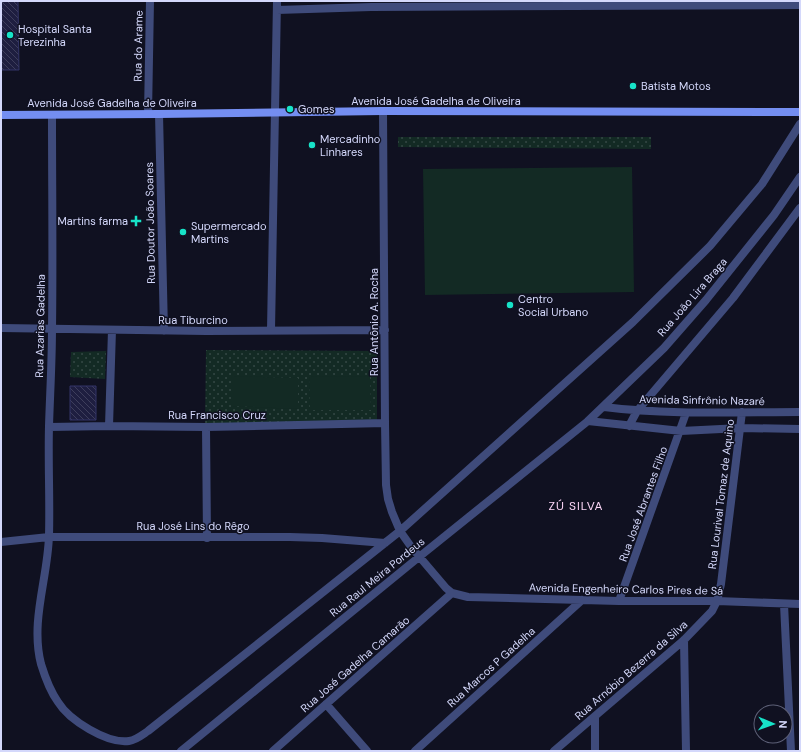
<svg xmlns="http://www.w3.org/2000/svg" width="801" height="752" viewBox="0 0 801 752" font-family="'DM Sans',sans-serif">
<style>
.park{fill:url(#park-dots)}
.garden{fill:#132a24}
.building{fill:url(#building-back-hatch);stroke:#323469}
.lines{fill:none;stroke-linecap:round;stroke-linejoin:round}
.minor{stroke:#3f4b7b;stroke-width:8}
.tertiary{stroke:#3f4b7b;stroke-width:8}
.secondary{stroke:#748ef1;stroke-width:8}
.poi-dot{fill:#17e3c8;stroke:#101121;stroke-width:1.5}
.labels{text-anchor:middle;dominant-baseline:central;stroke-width:3;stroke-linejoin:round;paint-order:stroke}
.poi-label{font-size:11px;fill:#d4d8fb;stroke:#101121;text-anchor:start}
.street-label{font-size:11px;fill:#d4d8fb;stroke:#101121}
.neighbourhood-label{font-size:12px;letter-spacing:1px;fill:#fbd5f6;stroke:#101121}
</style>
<defs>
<pattern id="park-dots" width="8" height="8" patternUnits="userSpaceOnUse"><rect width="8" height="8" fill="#132a24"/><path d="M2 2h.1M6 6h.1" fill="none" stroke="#344845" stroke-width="1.8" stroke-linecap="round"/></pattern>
<pattern id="building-back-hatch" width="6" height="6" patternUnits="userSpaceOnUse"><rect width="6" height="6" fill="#1e1e40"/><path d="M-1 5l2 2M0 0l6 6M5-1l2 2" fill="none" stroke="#3e3e5c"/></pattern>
</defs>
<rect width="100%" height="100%" fill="#101121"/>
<!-- park -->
<path class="park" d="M 398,137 L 651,137 L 651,149 L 398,147 Z
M 206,350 L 377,351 L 377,427 L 205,426 Z
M 106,351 L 105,379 L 70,377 L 71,352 Z"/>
<!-- garden -->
<path class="garden" d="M 632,167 L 634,292 L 425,295 L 423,169 Z
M 233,376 L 298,378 L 298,409 L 233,406 Z
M 370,376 L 371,410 L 310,410 L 309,377 Z"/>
<!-- building -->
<path class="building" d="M 1,1 L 18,1 L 19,70 L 1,70 Z
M 70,386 L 96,386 L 96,420 L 70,420 Z"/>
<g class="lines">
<!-- minor -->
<path class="minor" d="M 277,10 L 371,7 L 800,5
M 383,111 L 385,423 L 386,485 L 388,499 L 392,512 L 400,531 L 412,548 L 446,588 L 452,593 L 468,597 L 619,601 L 717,601 L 800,604
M 159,114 L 164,331
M 52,115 C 52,186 53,257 52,328 C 52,361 50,394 49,426 C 48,463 50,499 49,535 C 48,578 30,621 41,664 C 45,677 50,691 58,702 C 69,720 107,744 129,741 C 136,740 142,735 148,731 L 400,531 L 633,322 L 710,246 L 762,184 L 800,124
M 1,328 L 206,331 L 385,330
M 271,330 L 277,1
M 604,407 C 669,415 734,412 800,412
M 588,421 L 681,431 L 741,428 L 800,429
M 109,426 L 112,330
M 629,426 L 637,411 L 733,298 L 800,208
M 49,427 L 109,426 L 206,427 L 385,423
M 206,427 L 207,538
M 1,542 L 49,537 L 290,537 L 322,538 L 385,543
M 619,601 L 686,413
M 784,604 L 791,751
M 684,640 L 686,751
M 326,704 L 367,751
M 595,717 L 595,751
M 181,751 L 419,557 L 588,421 L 664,348 L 706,300 L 774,215 L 800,177
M 273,751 L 452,593
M 415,751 L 582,600
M 554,751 L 684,640 L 712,611 L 717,601 L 721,584 L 742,412"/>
<!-- tertiary -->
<path class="tertiary" d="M 148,114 L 150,1"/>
<!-- secondary -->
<path class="secondary" d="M 1,115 L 159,114 L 383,111 L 800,112"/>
</g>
<!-- markers -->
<g class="poi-dot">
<circle cx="10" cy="35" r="4"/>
<circle cx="633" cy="86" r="4"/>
<circle cx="290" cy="109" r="4"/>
<circle cx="312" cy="145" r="4"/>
<path d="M134 215h4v4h4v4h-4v4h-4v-4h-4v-4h4z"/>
<circle cx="183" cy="232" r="4"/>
<circle cx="510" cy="305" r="4"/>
</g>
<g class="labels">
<!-- poi labels -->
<g class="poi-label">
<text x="18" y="29">Hospital Santa<tspan x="18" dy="13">Terezinha</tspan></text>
<text x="641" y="86">Batista Motos</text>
<text x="298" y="109">Gomes</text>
<text x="320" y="139">Mercadinho<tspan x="320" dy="13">Linhares</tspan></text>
<text x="128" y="221" text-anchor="end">Martins farma</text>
<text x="191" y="226">Supermercado<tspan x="191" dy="13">Martins</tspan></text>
<text x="518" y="299">Centro<tspan x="518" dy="13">Social Urbano</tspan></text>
</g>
<!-- street labels -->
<g class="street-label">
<text transform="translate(138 46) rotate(-89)">Rua do Arame</text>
<text x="436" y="101">Avenida José Gadelha de Oliveira</text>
<text x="112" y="103">Avenida José Gadelha de Oliveira</text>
<text transform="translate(150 223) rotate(-91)">Rua Doutor João Soares</text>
<text transform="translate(692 297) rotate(-49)">Rua João Lira Braga</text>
<text x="193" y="320">Rua Tiburcino</text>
<text transform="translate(374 322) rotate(-90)">Rua Antônio A. Rocha</text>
<text transform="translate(40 326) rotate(-89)">Rua Azarias Gadelha</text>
<text transform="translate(702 400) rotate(1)">Avenida Sinfrônio Nazaré</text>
<text x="217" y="415">Rua Francisco Cruz</text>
<text transform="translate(721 494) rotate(-83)">Rua Lourival Tomaz de Aquino</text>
<text transform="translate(643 504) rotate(-70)">Rua José Abrantes Filho</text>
<text x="193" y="526">Rua José Lins do Rêgo</text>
<text transform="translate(377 577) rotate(-39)">Rua Raul Meira Pordeus</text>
<text transform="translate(626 589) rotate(1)">Avenida Engenheiro Carlos Pires de Sá</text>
<text transform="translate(355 664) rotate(-41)">Rua José Gadelha Camarão</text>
<text transform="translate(491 667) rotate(-42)">Rua Marcos P Gadelha</text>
<text transform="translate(631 670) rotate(-41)">Rua Arnóbio Bezerra da Silva</text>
</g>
<!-- neighbourhood labels -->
<g class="neighbourhood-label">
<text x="576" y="506">ZÚ SILVA</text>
</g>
</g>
<!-- border -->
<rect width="801" height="752" fill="none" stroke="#d4d8fb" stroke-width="4"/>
<!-- north arrow -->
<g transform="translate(773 724) rotate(92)"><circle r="19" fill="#101121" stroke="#5e6178"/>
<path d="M0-3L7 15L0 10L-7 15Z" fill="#17e3c8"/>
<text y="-6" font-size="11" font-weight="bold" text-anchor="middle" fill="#d4d8fb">N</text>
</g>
</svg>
